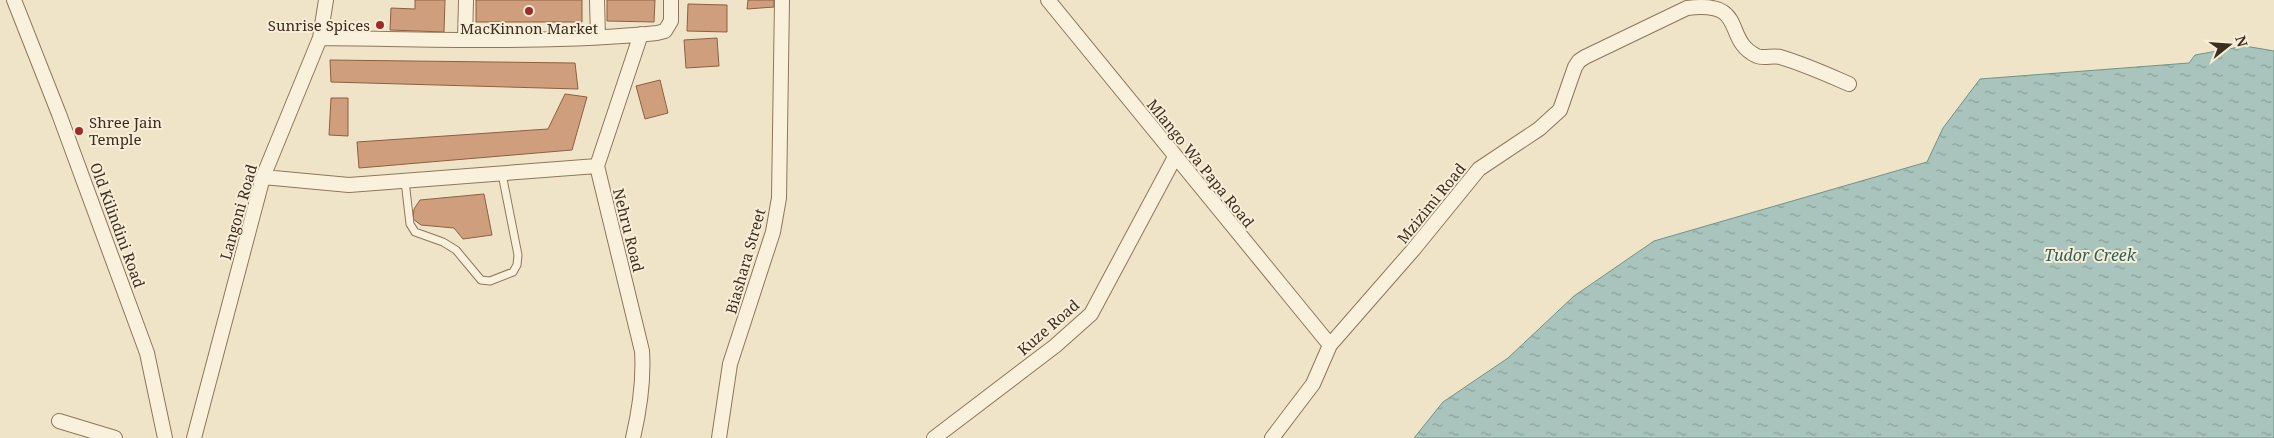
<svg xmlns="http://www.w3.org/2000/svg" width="2274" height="438" viewBox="0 0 2274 438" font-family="'Noto Serif',serif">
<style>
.water{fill:url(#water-ripples);stroke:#6f938a}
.building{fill:#cf9f7d;stroke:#8d5f41}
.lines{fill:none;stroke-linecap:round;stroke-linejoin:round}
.lane-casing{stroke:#8d765c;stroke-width:9}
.street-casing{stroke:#8d765c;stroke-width:16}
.lane{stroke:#faf1dc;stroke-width:7}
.street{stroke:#faf1dc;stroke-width:14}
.poi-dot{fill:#9e2a2b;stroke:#f7eed8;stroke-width:2}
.labels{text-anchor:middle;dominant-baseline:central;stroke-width:4;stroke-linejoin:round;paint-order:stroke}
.poi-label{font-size:15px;fill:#3d2e20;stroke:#f7eed8;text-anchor:end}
.street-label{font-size:15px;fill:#3d2e20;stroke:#f7eed8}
.water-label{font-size:16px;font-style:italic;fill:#2f5d5a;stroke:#f7eed8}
</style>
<defs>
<pattern id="water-ripples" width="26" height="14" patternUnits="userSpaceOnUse" patternTransform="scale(1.25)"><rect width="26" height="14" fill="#a9c4bc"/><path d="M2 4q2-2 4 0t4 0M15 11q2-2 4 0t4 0" fill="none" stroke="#8ba098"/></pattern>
</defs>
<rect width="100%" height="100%" fill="#f0e4c8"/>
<!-- water -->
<path class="water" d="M 2245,46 L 2274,51 L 2274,438 L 1414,438 L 1443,402 L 1508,358 L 1574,296 L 1654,241 L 1927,162 L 1943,128 L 1980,79 L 2189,63 L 2195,55 Z"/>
<!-- building -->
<path class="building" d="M 415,0 L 445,0 L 444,32 L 390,30 L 391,8 L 415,9 Z
M 476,0 L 582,0 L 582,22 L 476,22 Z
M 607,0 L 655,0 L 654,22 L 607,21 Z
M 748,0 L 774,0 L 774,7 L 747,9 Z
M 688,4 L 727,5 L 727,32 L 687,31 Z
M 717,38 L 719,66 L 686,68 L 684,40 Z
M 330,60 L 575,63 L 578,89 L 331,82 Z
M 660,80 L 668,113 L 645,119 L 636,86 Z
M 565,94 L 587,97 L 572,150 L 359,168 L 357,142 L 548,129 Z
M 331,98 L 348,98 L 348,136 L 329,135 Z
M 484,194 L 492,235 L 463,239 L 454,228 L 421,225 L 413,219 L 414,209 L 420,200 Z"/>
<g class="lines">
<defs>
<path id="lane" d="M 405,181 L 410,224 L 415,232 L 443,242 L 456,250 L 481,280 L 490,281 L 513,272 L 517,265 L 518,255 L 502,174"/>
<path id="street" d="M 14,0 L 59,114 L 147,353 L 165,438
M 597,0 L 598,37
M 1048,0 L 1330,345
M 320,38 C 432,39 546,44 657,33 L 665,31 L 671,21 L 671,0
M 465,39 L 466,0
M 263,177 L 349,185 L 597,166
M 59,421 L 115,438
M 194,438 L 263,177 L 320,38 L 326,0
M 633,438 C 640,408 644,381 642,351 L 597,166 L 641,34
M 719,438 L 730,364 L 773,232 L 779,198 L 782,0
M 934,438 L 1055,346 L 1091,314 L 1175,157
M 1272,438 L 1313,384 L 1330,345 L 1413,250 L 1479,169 L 1539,129 L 1560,110 L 1575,67 L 1579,61 L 1585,57 L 1687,8 C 1749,0 1722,40 1757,56 C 1764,59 1773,55 1780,57 C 1804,64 1826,74 1849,84"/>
</defs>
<!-- lane casing -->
<use href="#lane" class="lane-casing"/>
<!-- street casing -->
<use href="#street" class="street-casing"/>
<!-- lane -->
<use href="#lane" class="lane"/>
<!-- street -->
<use href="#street" class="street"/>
</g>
<!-- markers -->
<g class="poi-dot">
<circle cx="529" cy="11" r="5"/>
<circle cx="380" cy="25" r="5"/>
<circle cx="79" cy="131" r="5"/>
</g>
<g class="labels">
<!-- poi labels -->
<g class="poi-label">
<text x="370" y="25">Sunrise Spices</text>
<text x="529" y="28" text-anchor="middle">MacKinnon Market</text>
<text x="89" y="122" text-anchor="start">Shree Jain<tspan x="89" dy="17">Temple</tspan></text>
</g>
<!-- street labels -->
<g class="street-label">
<text transform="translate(1201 163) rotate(51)">Mlango Wa Papa Road</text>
<text transform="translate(1431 203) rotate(-51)">Mzizimi Road</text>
<text transform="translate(238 212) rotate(-74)">Langoni Road</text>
<text transform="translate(118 225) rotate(70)">Old Kilindini Road</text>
<text transform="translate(629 230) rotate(76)">Nehru Road</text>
<text transform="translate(745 261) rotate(-74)">Biashara Street</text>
<text transform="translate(1048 327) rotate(-41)">Kuze Road</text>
</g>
<!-- water labels -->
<g class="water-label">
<text x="2090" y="255">Tudor Creek</text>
</g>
</g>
<!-- north arrow -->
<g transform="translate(2229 45) rotate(73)" stroke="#f7eed8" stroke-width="4" paint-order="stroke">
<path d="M0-4L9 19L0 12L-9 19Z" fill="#3d2e20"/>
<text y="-8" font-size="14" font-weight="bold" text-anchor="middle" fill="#3d2e20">N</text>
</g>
</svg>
